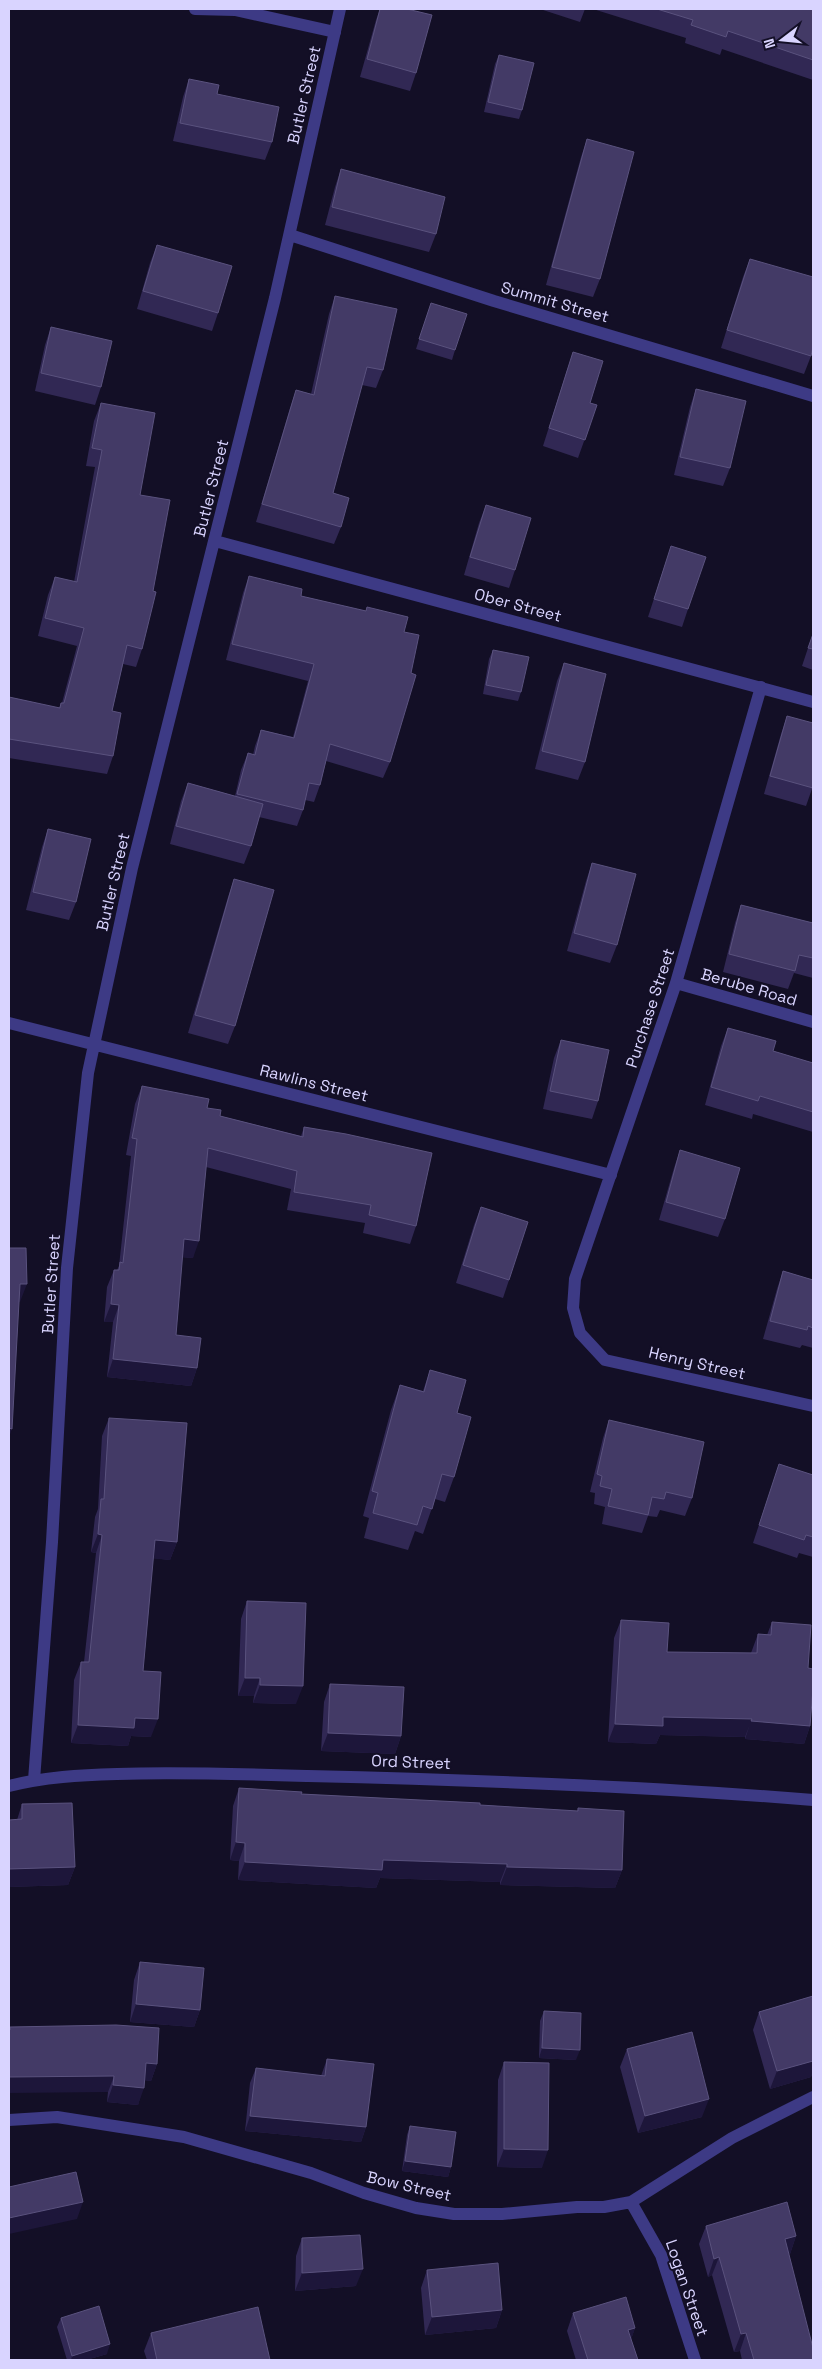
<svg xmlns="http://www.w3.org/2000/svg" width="822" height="2369" viewBox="0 0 822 2369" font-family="'Space Grotesk',sans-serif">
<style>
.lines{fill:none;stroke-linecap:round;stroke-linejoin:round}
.pedestrian{stroke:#3d3a85;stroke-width:12}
.minor{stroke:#3d3a85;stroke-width:12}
.wall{fill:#312854}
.shaded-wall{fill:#1d163a}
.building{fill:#433a66;stroke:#5a527e}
.labels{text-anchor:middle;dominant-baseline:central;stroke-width:4;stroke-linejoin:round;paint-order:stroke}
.street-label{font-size:16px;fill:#d9d4ff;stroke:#130f26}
</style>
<rect width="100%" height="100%" fill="#130f26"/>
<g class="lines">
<!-- pedestrian -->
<path class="pedestrian" d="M 195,9 L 235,10 L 335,32"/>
<!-- minor -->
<path class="minor" d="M 290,235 L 494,301 L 813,396
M 215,541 L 813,702
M 761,687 L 676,983 L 575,1279 L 573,1308 L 580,1333 L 605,1360 L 813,1406
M 676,983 L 813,1022
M 9,1023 L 611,1175
M 34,1780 L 52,1542 L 67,1268 L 88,1073 L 132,868 L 275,298 L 340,9
M 9,1786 C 44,1777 81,1775 117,1774 C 181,1772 244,1774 308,1776 C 476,1780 645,1786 813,1800
M 9,2120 L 57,2117 L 184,2137 L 311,2173 L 364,2193 L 416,2208 L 454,2214 L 502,2214 L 577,2207 L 604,2207 L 631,2202 L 732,2138 L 813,2097
M 631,2202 L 661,2255 L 695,2360"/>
</g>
<!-- wall -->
<path class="wall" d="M 380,9 L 407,9 L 416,73 L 410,91 L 360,77 L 376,20 Z
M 540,9 L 585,9 L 580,22 Z
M 593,9 L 813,9 L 813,80 L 722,49 L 720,55 L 685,43 L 686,38 Z
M 499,55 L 522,110 L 519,119 L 484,112 L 495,64 Z
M 189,79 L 217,94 L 272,142 L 265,160 L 173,141 L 183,97 Z
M 587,139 L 600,279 L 593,297 L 546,285 L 581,157 Z
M 341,169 L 436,234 L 429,252 L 325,225 L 335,187 Z
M 157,245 L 218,313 L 212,331 L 137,309 L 150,263 Z
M 750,259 L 811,356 L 804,374 L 721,348 L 743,277 Z
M 335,296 L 383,370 L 376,388 L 362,385 L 333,493 L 341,527 L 334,544 L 256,522 L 290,408 L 296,390 L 311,394 L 329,314 Z
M 431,303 L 455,350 L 452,360 L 416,349 Z
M 51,327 L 101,387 L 95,405 L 35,391 L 45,345 Z
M 573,352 L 590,403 L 597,405 L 578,458 L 543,446 L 567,370 Z
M 696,389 L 730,468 L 723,486 L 674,475 L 690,407 Z
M 101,403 L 140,495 L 142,649 L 136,667 L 123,664 L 112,711 L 113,756 L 107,774 L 9,758 L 9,697 L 59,708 L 61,703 L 62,703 L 77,646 L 38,636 L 48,595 L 55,577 L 74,582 L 95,467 L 86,466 L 94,421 Z
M 486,505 L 515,570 L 509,588 L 464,575 L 479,523 Z
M 671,546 L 688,609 L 682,627 L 648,617 Z
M 249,576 L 301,596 L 366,611 L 367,607 L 404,632 L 390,762 L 383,778 L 326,761 L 320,785 L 314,802 L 305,800 L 303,810 L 297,826 L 259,817 L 251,846 L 244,864 L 170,844 L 181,801 L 188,783 L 235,796 L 241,770 L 248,753 L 253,755 L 255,746 L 261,730 L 293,737 L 308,681 L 226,660 L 243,593 Z
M 813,633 L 813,670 L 802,666 Z
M 493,650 L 521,692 L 518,701 L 483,694 L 489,659 Z
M 564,663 L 585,762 L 578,780 L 535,769 L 557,681 Z
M 787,716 L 813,786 L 806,806 L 764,794 L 781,734 Z
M 48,829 L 76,902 L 69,920 L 26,910 L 42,847 Z
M 592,863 L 617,945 L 610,963 L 567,951 L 586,881 Z
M 234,879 L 235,1026 L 228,1044 L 188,1033 L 228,897 Z
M 741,905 L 813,923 L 813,978 L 794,973 L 788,989 L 723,972 L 735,923 Z
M 728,1028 L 773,1051 L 813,1063 L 813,1132 L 753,1114 L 752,1119 L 705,1105 L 721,1046 Z
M 561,1040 L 598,1101 L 592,1119 L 543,1109 L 554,1058 Z
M 142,1086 L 207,1108 L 220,1116 L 301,1136 L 304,1127 L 416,1226 L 410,1244 L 363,1233 L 365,1223 L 287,1210 L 291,1189 L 206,1167 L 193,1258 L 182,1257 L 176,1335 L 197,1368 L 191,1386 L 107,1377 L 113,1322 L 104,1322 L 107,1287 L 114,1270 L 117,1270 L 119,1266 L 131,1156 L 126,1155 L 135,1104 Z
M 680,1150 L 725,1219 L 718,1237 L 659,1220 L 674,1168 Z
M 481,1207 L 509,1280 L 503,1298 L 456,1283 L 474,1225 Z
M 783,1271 L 813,1280 L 813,1348 L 802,1345 L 800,1348 L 763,1339 L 777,1289 Z
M 430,1370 L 457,1413 L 454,1477 L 445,1502 L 435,1499 L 423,1534 L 415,1531 L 408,1550 L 364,1538 L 369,1518 L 363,1516 L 391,1410 L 400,1385 L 423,1391 Z
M 109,1418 L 177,1542 L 170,1560 L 153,1558 L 143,1671 L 151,1737 L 131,1736 L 128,1746 L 71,1743 L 74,1680 L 81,1662 L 84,1662 L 96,1553 L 91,1552 L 95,1517 L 98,1509 L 102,1436 Z
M 609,1420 L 692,1498 L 685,1516 L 660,1510 L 657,1517 L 648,1516 L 642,1533 L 602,1524 L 605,1507 L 594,1504 L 595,1493 L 590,1492 L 603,1438 Z
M 779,1464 L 813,1475 L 813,1557 L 799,1553 L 797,1558 L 753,1543 Z
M 247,1601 L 296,1704 L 253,1703 L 254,1696 L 238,1696 L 241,1619 Z
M 621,1620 L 667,1652 L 751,1653 L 758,1634 L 767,1635 L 772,1622 L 808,1668 L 810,1726 L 804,1744 L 745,1739 L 745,1737 L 660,1735 L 656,1744 L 608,1742 L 614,1638 Z
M 330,1684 L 401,1736 L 395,1754 L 321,1751 L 324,1702 Z
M 239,1788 L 301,1794 L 577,1811 L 578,1808 L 622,1870 L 615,1888 L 500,1885 L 500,1882 L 380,1878 L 376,1888 L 238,1880 L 239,1861 L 230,1860 L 233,1806 Z
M 22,1804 L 75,1867 L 68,1885 L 9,1887 L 9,1820 L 17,1820 Z
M 140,1962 L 200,2010 L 194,2027 L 130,2022 L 134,1980 Z
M 813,1996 L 813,2071 L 811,2077 L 770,2089 L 753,2030 L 759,2012 Z
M 544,2011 L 576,2060 L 539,2058 L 540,2021 Z
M 10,2027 L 157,2064 L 151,2081 L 145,2080 L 138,2105 L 107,2102 L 108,2092 L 9,2030 Z
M 627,2049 L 702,2117 L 638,2133 L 620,2067 Z
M 327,2059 L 366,2127 L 361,2142 L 245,2131 L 250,2083 L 256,2068 L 321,2076 Z
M 504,2062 L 542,2168 L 497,2167 L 498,2080 Z
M 410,2126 L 451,2167 L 448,2177 L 402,2171 L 407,2135 Z
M 706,2226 L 796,2236 L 790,2254 L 789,2254 L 813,2360 L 742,2360 L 740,2351 L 734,2352 L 712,2275 L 708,2277 L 699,2244 Z
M 302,2238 L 356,2286 L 295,2291 L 296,2256 Z
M 427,2270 L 502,2310 L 496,2328 L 425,2335 L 421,2288 Z
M 573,2313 L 635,2328 L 631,2339 L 638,2360 L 576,2360 L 567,2331 Z
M 61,2318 L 107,2354 L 86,2360 L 67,2360 L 57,2327 Z
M 151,2333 L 270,2360 L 147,2360 L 144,2351 Z"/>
<!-- shaded-wall -->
<path class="shaded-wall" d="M 184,1239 L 199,1241 L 193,1258 L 177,1257 Z
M 20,1284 L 27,1284 L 20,1302 L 14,1302 Z
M 111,1304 L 119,1305 L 113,1322 L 104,1322 Z
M 113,1359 L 197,1368 L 191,1386 L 107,1377 Z
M 9,1428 L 12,1429 L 9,1437 Z
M 98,1534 L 102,1535 L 96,1553 L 91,1552 Z
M 155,1540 L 177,1542 L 170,1560 L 148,1558 Z
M 245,1678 L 260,1678 L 254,1696 L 238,1696 Z
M 260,1685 L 303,1686 L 296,1704 L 253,1703 Z
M 663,1717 L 752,1719 L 745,1737 L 660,1735 L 656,1744 L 608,1742 L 615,1724 Z
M 135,1718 L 158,1719 L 151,1737 L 131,1736 L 128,1746 L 71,1743 L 78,1725 Z
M 751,1721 L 810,1726 L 804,1744 L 745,1739 Z
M 328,1733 L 401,1736 L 395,1754 L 321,1751 Z
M 236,1842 L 245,1843 L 239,1861 L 230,1860 Z
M 383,1860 L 507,1864 L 500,1882 L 380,1878 L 376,1888 L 238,1880 L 245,1862 Z
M 75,1867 L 68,1885 L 9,1887 L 9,1869 Z
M 507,1867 L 622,1870 L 615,1888 L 500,1885 Z
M 136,2004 L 200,2010 L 194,2027 L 130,2022 Z
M 542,2048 L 580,2050 L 576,2060 L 539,2058 Z
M 813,2061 L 813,2071 L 811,2077 L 770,2089 L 777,2071 Z
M 146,2063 L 157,2064 L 151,2081 L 140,2080 Z
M 114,2076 L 108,2092 L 9,2093 L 9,2077 Z
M 113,2085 L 144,2088 L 138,2105 L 107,2102 Z
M 709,2099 L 702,2117 L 638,2133 L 645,2116 Z
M 250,2116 L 366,2127 L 361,2142 L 245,2131 Z
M 504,2149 L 548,2150 L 542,2168 L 497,2167 Z
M 405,2161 L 451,2167 L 448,2177 L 402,2171 Z
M 83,2202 L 77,2219 L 9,2234 L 9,2218 Z
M 796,2236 L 790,2254 L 779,2257 L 785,2239 Z
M 719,2257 L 712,2275 L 708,2277 L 714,2259 Z
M 363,2269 L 356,2286 L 295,2291 L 302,2273 Z
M 502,2310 L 496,2328 L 425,2335 L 432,2317 Z
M 635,2328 L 629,2346 L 628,2330 Z
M 746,2333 L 740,2351 L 734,2352 L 741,2334 Z
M 110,2344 L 107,2354 L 86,2360 L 71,2360 L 72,2356 Z"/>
<!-- building -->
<path class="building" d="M 380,9 L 407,9 L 432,15 L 416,73 L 367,59 Z
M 657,9 L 813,9 L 813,60 L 728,31 L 726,37 L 691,25 L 693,20 Z
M 499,55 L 534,63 L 522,110 L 488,102 Z
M 189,79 L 219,85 L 217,94 L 279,107 L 272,142 L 180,123 Z
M 587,139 L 634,152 L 600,279 L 552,267 Z
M 341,169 L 445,197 L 436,234 L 332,207 Z
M 157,245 L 232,266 L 218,313 L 143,291 Z
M 750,259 L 813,277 L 813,347 L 811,356 L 727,330 Z
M 335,296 L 397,309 L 383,370 L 367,367 L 333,493 L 349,498 L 341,527 L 262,504 L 296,390 L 314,395 Z
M 431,303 L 467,314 L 455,350 L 419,339 Z
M 51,327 L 112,341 L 101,387 L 41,373 Z
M 573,352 L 603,361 L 590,403 L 597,405 L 585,440 L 549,428 Z
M 696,389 L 746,401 L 730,468 L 680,457 Z
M 101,403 L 155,413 L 140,495 L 170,500 L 153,591 L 156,592 L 142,649 L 127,645 L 112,711 L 121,713 L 113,756 L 9,739 L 9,697 L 60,708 L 61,703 L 64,703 L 84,628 L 45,618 L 55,577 L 77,582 L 102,450 L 92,448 Z
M 486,505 L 531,518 L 515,570 L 470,557 Z
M 671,546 L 706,557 L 688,609 L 654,599 Z
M 249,576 L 302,589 L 301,596 L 366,611 L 367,607 L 408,617 L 404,632 L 419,635 L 411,673 L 416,675 L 390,762 L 330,744 L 320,785 L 309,783 L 303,810 L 237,794 L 248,753 L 255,755 L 261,730 L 294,738 L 314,664 L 232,644 Z
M 813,634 L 813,649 L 808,648 Z
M 493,650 L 529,657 L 521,692 L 486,685 Z
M 564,663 L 606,674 L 585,762 L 542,751 Z
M 787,716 L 813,723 L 813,788 L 770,776 Z
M 188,783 L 263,804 L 251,846 L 176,826 Z
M 48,829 L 91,839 L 76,902 L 33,892 Z
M 592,863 L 636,874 L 617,945 L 574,933 Z
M 234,879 L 274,890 L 235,1026 L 195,1015 Z
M 741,905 L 813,923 L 813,958 L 799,955 L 795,971 L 729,954 Z
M 728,1028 L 776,1041 L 773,1051 L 813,1063 L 813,1112 L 760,1096 L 758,1101 L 711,1087 Z
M 561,1040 L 609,1050 L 598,1101 L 550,1091 Z
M 142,1086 L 209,1099 L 207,1108 L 221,1110 L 220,1116 L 303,1137 L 304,1127 L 346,1134 L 432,1153 L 416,1226 L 369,1215 L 371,1205 L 294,1192 L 297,1171 L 208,1148 L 199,1241 L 184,1239 L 176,1335 L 201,1338 L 197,1368 L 113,1359 L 119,1305 L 111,1304 L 114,1270 L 119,1270 L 120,1262 L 123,1263 L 137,1139 L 132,1138 Z
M 680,1150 L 740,1168 L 725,1219 L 666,1202 Z
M 481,1207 L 528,1222 L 509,1280 L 463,1265 Z
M 9,1248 L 26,1248 L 27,1284 L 20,1284 L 12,1429 L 9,1428 Z
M 783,1271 L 813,1280 L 813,1328 L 808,1326 L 807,1330 L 770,1321 Z
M 430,1370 L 466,1380 L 457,1413 L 471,1417 L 454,1477 L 442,1474 L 432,1509 L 423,1506 L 417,1525 L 373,1513 L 378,1493 L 372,1491 L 400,1385 L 424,1392 Z
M 109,1418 L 187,1423 L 177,1542 L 155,1540 L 143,1671 L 161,1672 L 158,1719 L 135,1718 L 134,1728 L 78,1725 L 81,1662 L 89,1662 L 102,1535 L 98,1534 L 101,1499 L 104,1499 Z
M 609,1420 L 704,1442 L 692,1498 L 666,1492 L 664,1499 L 652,1497 L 648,1515 L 608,1506 L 612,1489 L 600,1486 L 602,1476 L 597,1474 Z
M 779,1464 L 813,1475 L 813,1537 L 806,1535 L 804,1540 L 759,1525 Z
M 247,1601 L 306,1603 L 303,1686 L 260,1685 L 260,1678 L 245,1678 Z
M 621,1620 L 669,1623 L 667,1652 L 757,1653 L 758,1634 L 771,1635 L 772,1622 L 811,1625 L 808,1668 L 813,1669 L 813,1689 L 810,1726 L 751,1721 L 752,1719 L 663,1717 L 663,1726 L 615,1724 Z
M 330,1684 L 404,1687 L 401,1736 L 328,1733 Z
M 239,1788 L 302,1792 L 301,1794 L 480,1803 L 480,1805 L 578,1811 L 578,1808 L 624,1811 L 622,1870 L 507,1867 L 507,1864 L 383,1860 L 382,1870 L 245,1862 L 245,1843 L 236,1842 Z
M 72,1803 L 75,1867 L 9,1869 L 9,1820 L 22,1819 L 22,1804 Z
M 140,1962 L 204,1968 L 200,2010 L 136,2004 Z
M 813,1996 L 813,2061 L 777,2071 L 759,2012 Z
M 544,2011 L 581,2013 L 580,2050 L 542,2048 Z
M 116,2025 L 159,2028 L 157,2064 L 146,2063 L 144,2088 L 113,2085 L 114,2076 L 9,2077 L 9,2030 L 10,2030 L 10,2027 Z
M 692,2032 L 709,2099 L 645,2116 L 627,2049 Z
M 327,2059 L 374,2064 L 366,2127 L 250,2116 L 256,2068 L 325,2076 Z
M 504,2062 L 549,2063 L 548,2150 L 504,2149 Z
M 410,2126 L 456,2132 L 451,2167 L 405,2161 Z
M 76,2172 L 83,2202 L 9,2218 L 9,2187 Z
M 787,2202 L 796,2236 L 785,2239 L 813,2348 L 813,2360 L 754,2360 L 746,2333 L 741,2334 L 719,2257 L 714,2259 L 706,2226 Z
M 360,2235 L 363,2269 L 302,2273 L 302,2238 Z
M 498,2263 L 502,2310 L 432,2317 L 427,2270 Z
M 626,2297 L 635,2328 L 628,2330 L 638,2360 L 588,2360 L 573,2313 Z
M 99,2306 L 110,2344 L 72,2356 L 61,2318 Z
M 258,2307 L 270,2360 L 157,2360 L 151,2333 Z"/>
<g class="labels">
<!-- street labels -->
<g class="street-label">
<text transform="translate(304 95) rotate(-77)">Butler Street</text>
<text transform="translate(555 302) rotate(16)">Summit Street</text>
<text transform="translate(211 488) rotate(-76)">Butler Street</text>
<text transform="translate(518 605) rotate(15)">Ober Street</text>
<text transform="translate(113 882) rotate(-77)">Butler Street</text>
<text transform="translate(749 987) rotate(16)">Berube Road</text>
<text transform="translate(650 1008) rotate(-72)">Purchase Street</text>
<text transform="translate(314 1083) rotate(14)">Rawlins Street</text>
<text transform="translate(51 1284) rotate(-86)">Butler Street</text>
<text transform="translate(697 1363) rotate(13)">Henry Street</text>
<text transform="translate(411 1762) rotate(2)">Ord Street</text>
<text transform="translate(409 2186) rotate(13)">Bow Street</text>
<text transform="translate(687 2288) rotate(71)">Logan Street</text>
</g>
</g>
<!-- border -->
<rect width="822" height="2369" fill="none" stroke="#d9d4ff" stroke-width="20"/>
<!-- north arrow -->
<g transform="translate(782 40) rotate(254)" stroke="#130f26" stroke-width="4" paint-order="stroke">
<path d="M0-4L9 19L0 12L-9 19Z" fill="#d9d4ff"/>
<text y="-8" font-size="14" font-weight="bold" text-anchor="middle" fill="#d9d4ff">N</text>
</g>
</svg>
